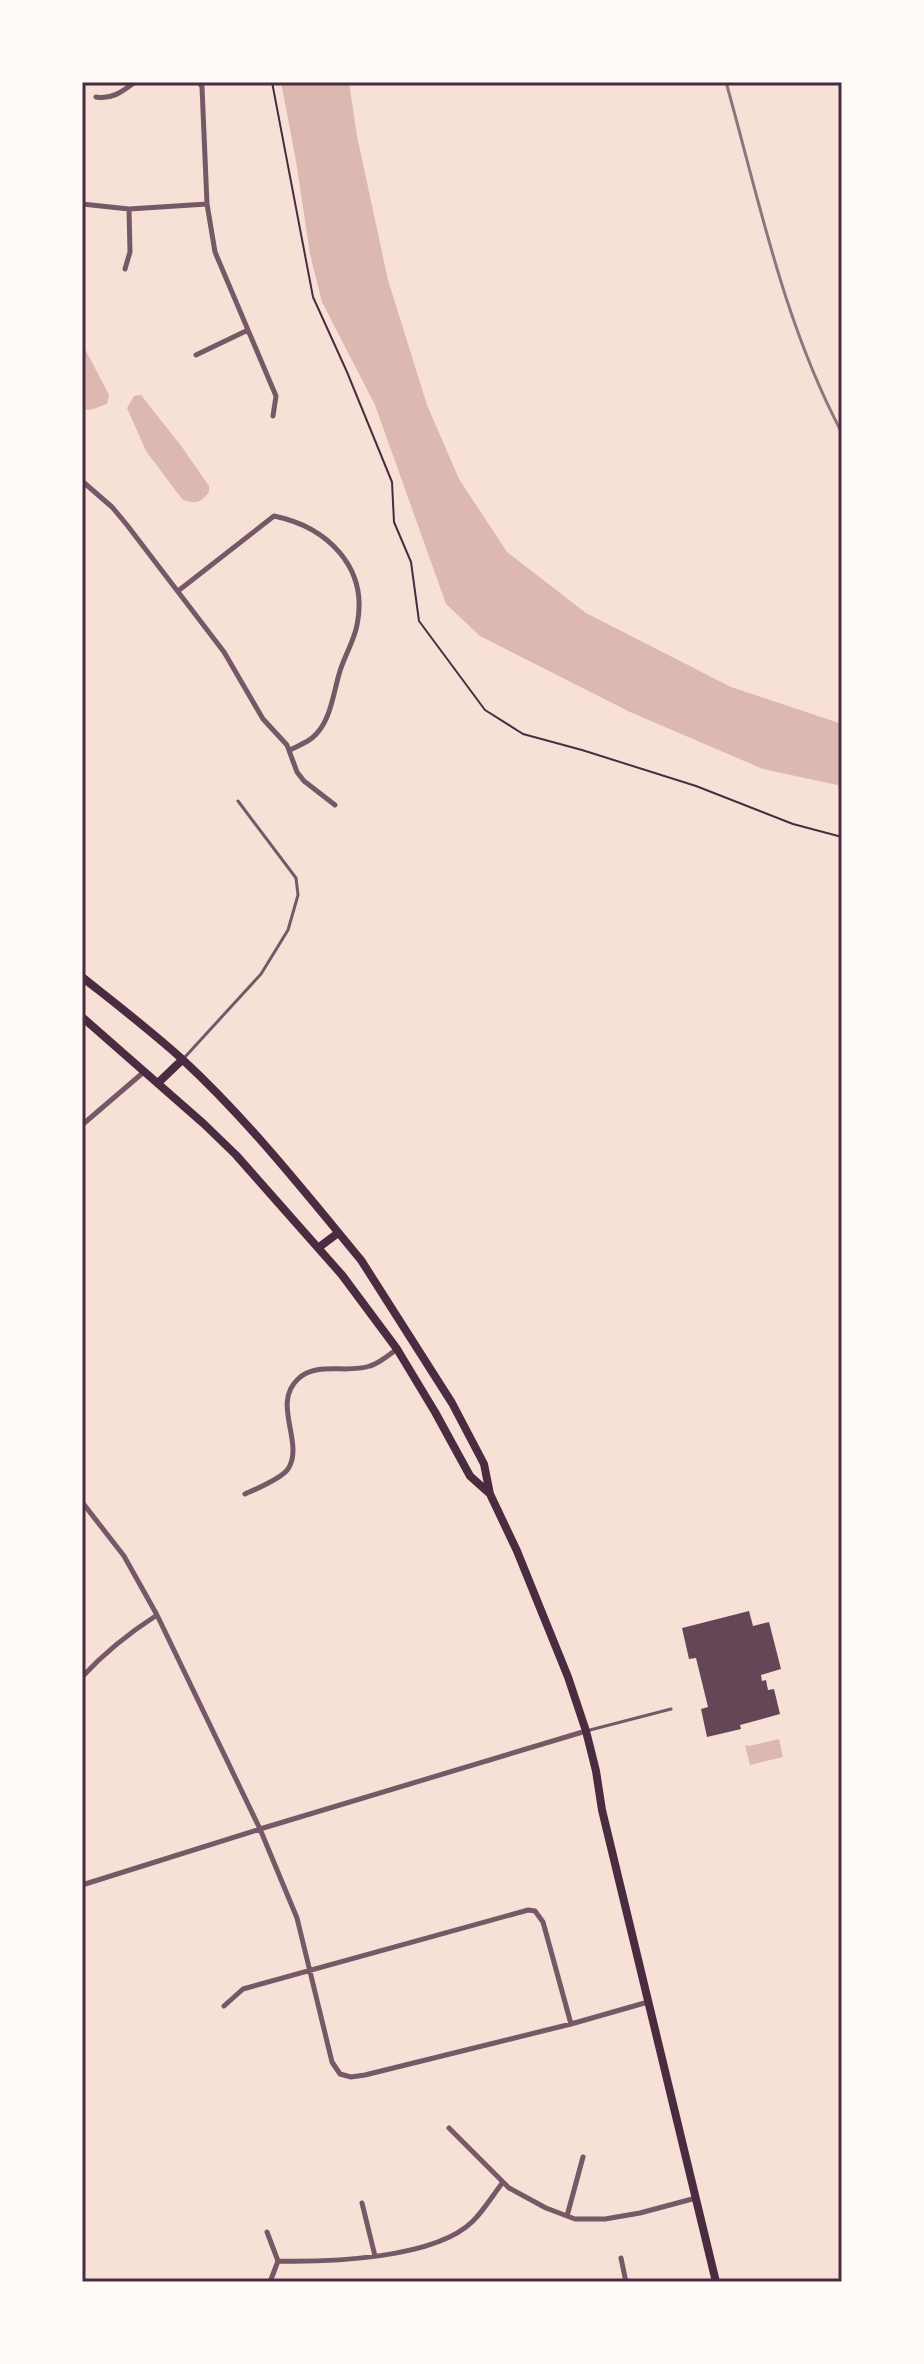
<svg xmlns="http://www.w3.org/2000/svg" width="924" height="2364" viewBox="0 0 924 2364" font-family="Montserrat,sans-serif">
<style>
.water{fill:#dcb8b0}
.building{fill:#644757}
.lines{fill:none;stroke-linecap:round;stroke-linejoin:round}
.path{stroke:#4a2c40;stroke-width:2}
.service{stroke:#755966;stroke-width:3}
.minor{stroke:#755966;stroke-width:5}
.primary{stroke:#4a2c40;stroke-width:8}
.rail{stroke:#8f747c;stroke-width:3}
.neatline{fill:none;stroke:#4a2c40;stroke-width:3}
</style>
<rect width="100%" height="100%" fill="#f7e1d7"/>
<!-- water -->
<path class="water" d="M 281,82 L 349,82 L 357,136 L 388,280 L 427,405 L 459,479 L 507,552 L 586,613 L 731,687 L 842,724 L 842,786 L 763,769 L 630,712 L 480,636 L 446,604 L 375,405 L 322,302 L 310,254 L 296,161 Z
M 82,343 L 109,395 L 107,404 L 90,410 L 82,409 Z
M 141,395 L 182,447 L 209,486 L 209,492 C 201,503 194,505 182,499 L 146,451 L 127,408 L 134,396 Z
M 779,1739 L 783,1757 L 750,1765 L 745,1745 L 749,1746 Z"/>
<!-- building -->
<path class="building" d="M 749,1611 L 753,1626 L 769,1622 L 781,1669 L 761,1675 L 762,1681 L 766,1680 L 768,1690 L 774,1689 L 780,1714 L 740,1725 L 741,1729 L 707,1737 L 701,1709 L 708,1707 L 696,1658 L 689,1659 L 682,1628 Z"/>
<g class="lines">
<!-- path -->
<path class="path" d="M 272,82 L 313,297 L 347,372 L 392,482 L 394,522 L 411,562 L 419,621 L 485,710 L 523,734 L 582,750 L 696,786 L 793,824 L 842,837"/>
<!-- service -->
<path class="service" d="M 185,1057 L 261,974 L 288,930 L 298,895 L 296,878 L 238,801
M 590,1730 L 671,1709"/>
<!-- minor -->
<path class="minor" d="M 199,82 L 202,87 L 207,204 L 215,252 L 276,396 L 273,416
M 96,97 C 112,100 123,91 135,82
M 82,204 L 129,209 L 207,204
M 125,269 L 130,252 L 129,209
M 196,355 L 248,330
M 82,481 L 112,507 L 127,525 L 224,652 L 263,719 L 287,745 L 297,772 L 304,781 L 335,805
M 178,591 L 274,516 C 327,527 369,567 357,625 C 354,641 345,655 340,671 C 333,693 331,723 312,738 C 306,743 297,746 290,750
M 82,1125 L 145,1071
M 245,1494 C 256,1489 281,1479 288,1469 C 305,1443 271,1404 298,1379 C 317,1361 347,1374 370,1366 C 380,1363 389,1355 397,1349
M 82,1502 L 124,1556 L 157,1615 L 260,1829 L 297,1918 L 332,2062 L 340,2074 L 351,2077 L 365,2075 L 571,2024 L 648,2002
M 82,1677 C 105,1652 129,1633 157,1615
M 82,1885 L 260,1829 L 586,1731
M 224,2006 L 243,1989 L 528,1910 L 535,1911 L 543,1922 L 571,2024
M 449,2128 L 509,2188 L 546,2208 L 575,2219 L 605,2219 L 640,2213 L 696,2198
M 362,2203 L 375,2256
M 567,2216 L 583,2157
M 267,2232 L 278,2261 L 270,2282
M 621,2258 L 626,2282
M 278,2261 C 329,2262 435,2259 473,2221 C 484,2210 493,2195 503,2182"/>
<!-- primary -->
<path class="primary" d="M 82,977 C 116,1004 150,1030 182,1059 C 248,1120 304,1191 361,1260 L 452,1403 L 484,1464 L 490,1494 L 517,1551 L 568,1677 L 586,1731 L 596,1771 L 602,1810 L 716,2282
M 82,1017 L 204,1124 L 236,1155 L 342,1275 L 397,1349 L 435,1412 L 470,1476 L 489,1493
M 159,1082 L 182,1060
M 318,1248 L 338,1233"/>
<!-- rail -->
<path class="rail" d="M 726,82 C 759,200 784,324 842,433"/>
</g>
<!-- border -->
<rect width="924" height="2364" fill="none" stroke="#fffaf5" stroke-width="168"/>
<rect x="84" y="84" width="756" height="2196" class="neatline"/>
</svg>
